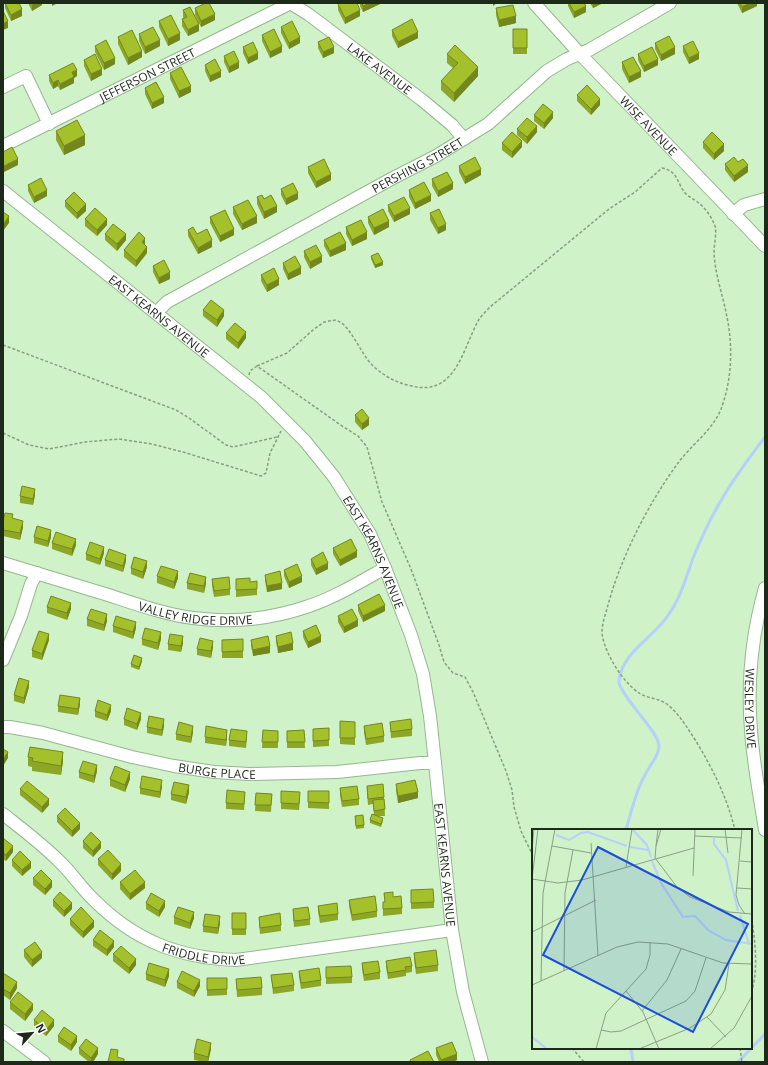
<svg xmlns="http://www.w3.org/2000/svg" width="768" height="1065" viewBox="0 0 768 1065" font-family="'Open Sans',sans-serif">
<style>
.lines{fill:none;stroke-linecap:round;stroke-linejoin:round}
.stream{stroke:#b5d0fb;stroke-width:3}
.minor-casing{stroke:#96b790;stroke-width:14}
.path{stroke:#849e80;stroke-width:1.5;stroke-dasharray:3 2;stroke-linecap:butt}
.minor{stroke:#fff;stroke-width:12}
.wall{fill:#8da625}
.shaded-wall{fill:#73871e}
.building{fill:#a4c12b;stroke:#73871e}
.labels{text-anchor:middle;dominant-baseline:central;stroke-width:3;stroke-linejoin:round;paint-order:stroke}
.street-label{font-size:12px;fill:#1d2a1a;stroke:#fff}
.inset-river{fill:none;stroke:#b5d0fb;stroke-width:2}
.inset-road{fill:none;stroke:#88a283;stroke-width:1}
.view{fill:#1d4ed8;fill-opacity:0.15;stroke:#1d4ed8;stroke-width:2}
.inset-edge{fill:none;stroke:#1d2a1a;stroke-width:2}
</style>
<rect width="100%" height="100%" fill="#cff2c9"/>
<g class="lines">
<!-- stream -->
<path class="stream" d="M 626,830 C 632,808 637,787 649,768 C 653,761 659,755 659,746 C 659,734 630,705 623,691 C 621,688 618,684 619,680 C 623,651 654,638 669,614 C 682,596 687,573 695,553 C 702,537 710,519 719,504 C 732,481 749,458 765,437
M 631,1048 L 633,1062
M 738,1062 L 765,1034"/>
<defs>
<g id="minor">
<path id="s1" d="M 290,3 L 308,14 L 422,100 L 452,125 L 464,139"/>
<path id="s2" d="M 534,3 L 580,54 L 765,246"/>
<path d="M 3,87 L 26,76 L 49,124"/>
<path id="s3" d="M 3,146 L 291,3"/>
<path id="s4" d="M 3,191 L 261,397 L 305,441 L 334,477 L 370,534 L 385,568 L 411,635 L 423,674 L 430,716 L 435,763 L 452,930 L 463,992 L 482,1062"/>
<path d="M 733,214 L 744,205 L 765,199"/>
<path id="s5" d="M 156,313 L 167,302 L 393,178 L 436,156 L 488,124 L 547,71 L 567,59 L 589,50 L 670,3"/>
<path id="s6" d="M 3,563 C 37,573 71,584 105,594 C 133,603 163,614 193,618 C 231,623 270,619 306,607 C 334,598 360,582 385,568"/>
<path id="s7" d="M 765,588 C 752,634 747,682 751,730 C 753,763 760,797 765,830"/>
<path d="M 3,660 L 21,616 L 31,584 L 37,573"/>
<path id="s8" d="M 3,727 L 10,727 L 43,733 L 132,757 L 174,766 L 214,772 L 249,774 L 337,772 L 420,763 L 435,763"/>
<path id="s9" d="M 3,814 C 22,829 42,844 59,861 C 72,873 81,888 94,900 C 135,941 179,958 236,960 L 452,930"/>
<path d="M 3,1031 L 44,1062"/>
</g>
</defs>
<!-- minor casing -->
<use href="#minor" class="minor-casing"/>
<!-- path -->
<path class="path" d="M 3,345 L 176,410 L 189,418 L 226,445 L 233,447 L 277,437
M 257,366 L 287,353 L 313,330 L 324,322 L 336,320 C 340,322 344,324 346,327 C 356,339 362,354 372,365 C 384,376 396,383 412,386 C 455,397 463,349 478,321 C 481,316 486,311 490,307 L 609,209 L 635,192 L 662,168 C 680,172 676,184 687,195 C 690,197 693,199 696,201 C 705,207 711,216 715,226 C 717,234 714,244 714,253 C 715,274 723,296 727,317 C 733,347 732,380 721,409 C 713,430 691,445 678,463 C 648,504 621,557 608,605 C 605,616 600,628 603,639 C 608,658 623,682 639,693 C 648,699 660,698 668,705 C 679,714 686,726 694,738 C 712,767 727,797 735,830
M 249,375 L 250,371 L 257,366 L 342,426 L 358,436 L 367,447 L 382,502 L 411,569 L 439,645 L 444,662 L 453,673 L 465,677 L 473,692 L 506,771 L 512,790 L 514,807 L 521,831 L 533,856
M 3,433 L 29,445 L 49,449 L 85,442 L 119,439 L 152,444 L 183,452 L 261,476 L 266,473 L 270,453 L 281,431
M 751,915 C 755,940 759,969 751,994
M 572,1048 L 584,1062
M 740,1048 L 742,1062"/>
<!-- minor -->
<use href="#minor" class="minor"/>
</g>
<!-- wall -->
<path class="wall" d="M 5,3 L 19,3 L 22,16 L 11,21 L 5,8 Z
M 28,3 L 42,3 L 42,5 L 32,11 Z
M 360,3 L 380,3 L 380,4 L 363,12 L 360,6 Z
M 568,3 L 584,3 L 586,12 L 574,18 L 568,6 Z
M 590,3 L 603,3 L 593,8 Z
M 737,3 L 757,3 L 757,6 L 742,13 Z
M 338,4 L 360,16 L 345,24 L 338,10 Z
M 195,8 L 215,20 L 201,27 L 195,15 Z
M 496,8 L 516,23 L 499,27 L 496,15 Z
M 183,10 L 199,31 L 188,36 L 182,26 L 182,19 L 184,19 L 183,17 Z
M 159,21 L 180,40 L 168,46 L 159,27 Z
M 281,27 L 300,43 L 289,49 L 281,33 Z
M 513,29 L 527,29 L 527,54 L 513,54 Z
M 392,30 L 418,38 L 398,48 L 392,36 Z
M 139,34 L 160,46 L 145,54 L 139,41 Z
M 262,35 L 282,52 L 270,58 L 262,41 Z
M 118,37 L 142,57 L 128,65 L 118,44 Z
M 318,42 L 334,53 L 323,58 L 318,48 Z
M 655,43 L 675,54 L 661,61 L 655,49 Z
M 95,46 L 115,64 L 104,70 L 95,52 Z
M 683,46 L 699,59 L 689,64 L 683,52 Z
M 243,47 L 258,59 L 248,64 L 243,53 Z
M 447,54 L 478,76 L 454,102 L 441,90 L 441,81 L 453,68 L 447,63 Z
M 638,54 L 658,65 L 644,72 L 638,60 Z
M 224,56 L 239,68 L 229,73 L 224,62 Z
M 84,60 L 102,75 L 91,81 L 84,66 Z
M 622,62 L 641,77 L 629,83 L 622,69 Z
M 205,65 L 221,77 L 210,82 L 205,71 Z
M 170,73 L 191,92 L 179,98 L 170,79 Z
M 49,75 L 77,76 L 74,78 L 74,83 L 60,90 L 58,86 L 53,89 L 49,81 Z
M 145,88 L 164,103 L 152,109 L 145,94 Z
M 577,95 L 600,105 L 591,115 L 577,101 Z
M 534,115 L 553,118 L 544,129 L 534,121 Z
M 517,129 L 537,132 L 527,144 L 517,135 Z
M 56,131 L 85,145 L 64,155 L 56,140 Z
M 703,142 L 724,151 L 714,160 L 703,148 Z
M 502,143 L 522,147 L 512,158 L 502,150 Z
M 738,162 L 748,172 L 734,182 L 725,170 L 725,164 Z
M 459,166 L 481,175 L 465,184 L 459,172 Z
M 308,167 L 331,180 L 316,188 L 308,173 Z
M 432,179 L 453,189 L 438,197 L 432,186 Z
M 28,185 L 47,196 L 34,203 L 28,191 Z
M 281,189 L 298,199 L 286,205 L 281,195 Z
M 409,190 L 431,201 L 415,209 L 409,197 Z
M 257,197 L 264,199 L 277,212 L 264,219 L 257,204 Z
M 65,201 L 86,211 L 77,219 L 65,207 Z
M 388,205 L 410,214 L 394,222 L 388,211 Z
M 233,207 L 257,223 L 242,230 L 233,214 Z
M 430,213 L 446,230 L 438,234 L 430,220 Z
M 210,217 L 234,235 L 220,242 L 210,223 Z
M 368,217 L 389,227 L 374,235 L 368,223 Z
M 85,219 L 107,225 L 97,236 L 85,226 Z
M 346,227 L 367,239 L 352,246 L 346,234 Z
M 188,230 L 212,247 L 198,254 L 188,236 Z
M 105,234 L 126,240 L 117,251 L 105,240 Z
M 324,240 L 346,250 L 330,257 L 324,246 Z
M 145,244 L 147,253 L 136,267 L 124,257 L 124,250 Z
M 304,251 L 322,262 L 310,269 L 304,257 Z
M 371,256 L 383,265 L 375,268 L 371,259 Z
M 283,263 L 301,274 L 288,280 L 283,269 Z
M 153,266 L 170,279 L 159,284 L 153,272 Z
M 261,275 L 279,285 L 267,292 L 261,281 Z
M 203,310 L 224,316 L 217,327 L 203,316 Z
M 226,333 L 246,338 L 238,349 L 226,339 Z
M 355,415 L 369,425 L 362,430 L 355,422 Z
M 35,495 L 33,505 L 20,503 L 20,496 Z
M 13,518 L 23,527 L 20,540 L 3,536 L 3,521 Z
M 34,537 L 51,537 L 48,547 L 34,543 Z
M 52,543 L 76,545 L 72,556 L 52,549 Z
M 333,548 L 357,557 L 340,566 L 333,554 Z
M 104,553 L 100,565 L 86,560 L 86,554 Z
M 311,559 L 328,569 L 316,575 L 311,565 Z
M 105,560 L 126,561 L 123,572 L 105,566 Z
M 147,567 L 143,579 L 131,574 L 131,568 Z
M 284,570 L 302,582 L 289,588 L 284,576 Z
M 265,575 L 282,589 L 267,592 L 265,581 Z
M 157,576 L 178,578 L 174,589 L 157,583 Z
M 212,579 L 230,589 L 230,595 L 214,597 L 212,586 Z
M 236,579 L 250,582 L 257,589 L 257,595 L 236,597 Z
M 187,583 L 206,583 L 204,593 L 187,589 Z
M 358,605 L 385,611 L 363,622 L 358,611 Z
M 47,607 L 71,609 L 67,620 L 47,613 Z
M 338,616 L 358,626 L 344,633 L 338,622 Z
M 87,619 L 107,621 L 104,631 L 87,626 Z
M 113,626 L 136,628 L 133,639 L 113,632 Z
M 303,631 L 321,642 L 308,648 L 303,637 Z
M 276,636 L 293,650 L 278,653 L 276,642 Z
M 142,639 L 161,639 L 158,650 L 142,645 Z
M 243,639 L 243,658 L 222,658 L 222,640 Z
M 49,640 L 42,660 L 32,657 L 32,650 Z
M 251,640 L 270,653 L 253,656 L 251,646 Z
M 183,643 L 181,652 L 168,650 L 168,644 Z
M 213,647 L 211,658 L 197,655 L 197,649 Z
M 142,661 L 139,670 L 131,667 L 131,664 Z
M 29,687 L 24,704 L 14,701 L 14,695 Z
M 80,704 L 78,715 L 58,712 L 58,706 Z
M 95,711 L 111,711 L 107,721 L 95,717 Z
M 124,719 L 141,719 L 137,730 L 124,725 Z
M 340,721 L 355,722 L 355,745 L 340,744 Z
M 390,722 L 412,729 L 412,736 L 391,738 Z
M 164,726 L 162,736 L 147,733 L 147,727 Z
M 364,726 L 384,736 L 384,742 L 366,745 L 364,732 Z
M 329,728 L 329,746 L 313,747 L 313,729 Z
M 263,730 L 278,731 L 278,748 L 262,748 Z
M 304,730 L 305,748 L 287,748 L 287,731 Z
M 193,732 L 191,743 L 176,740 L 176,734 Z
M 227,736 L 226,746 L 205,743 L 205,737 Z
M 247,738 L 246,748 L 229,746 L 229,740 Z
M 28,757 L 63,761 L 61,775 L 32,771 L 32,767 L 28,766 Z
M 97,771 L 94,783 L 79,778 L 79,772 Z
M 110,779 L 130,779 L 125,792 L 110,786 Z
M 396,784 L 418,798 L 398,803 L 396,791 Z
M 162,786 L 160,798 L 140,794 L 140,788 Z
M 367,786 L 384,797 L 385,816 L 379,816 L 383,821 L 381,827 L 370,823 L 370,820 L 374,814 L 373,804 L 368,805 L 367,792 Z
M 340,788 L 359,799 L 359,805 L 342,807 L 340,795 Z
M 20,789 L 49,805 L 42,813 L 20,795 Z
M 308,791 L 329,791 L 329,809 L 308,808 Z
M 189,792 L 186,804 L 171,800 L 171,794 Z
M 256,793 L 272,794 L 271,812 L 255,811 Z
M 245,798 L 244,810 L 226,809 L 226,803 Z
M 300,799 L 299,810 L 281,809 L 281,803 Z
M 57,816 L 80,829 L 72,837 L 57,822 Z
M 355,816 L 364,825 L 364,828 L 356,829 Z
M 3,838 L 13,852 L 6,861 L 3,859 Z
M 83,841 L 101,848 L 93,857 L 83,848 Z
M 98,859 L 121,871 L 112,880 L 98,865 Z
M 12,860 L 31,868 L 22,876 L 12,866 Z
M 33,878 L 52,887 L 45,895 L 33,885 Z
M 120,882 L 145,888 L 130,900 L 120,889 Z
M 411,890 L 434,902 L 434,908 L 411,909 Z
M 384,893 L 393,897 L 402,908 L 402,914 L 383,916 L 383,902 L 385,902 Z
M 53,900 L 72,909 L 64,917 L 53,906 Z
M 349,900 L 377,911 L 377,917 L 352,921 L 349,906 Z
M 146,903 L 165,907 L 159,917 L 146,909 Z
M 318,906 L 338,914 L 338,920 L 320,923 L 318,912 Z
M 293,909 L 310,919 L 310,925 L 294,927 L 293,915 Z
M 232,913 L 246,913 L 246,935 L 232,935 Z
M 174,917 L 194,918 L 190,929 L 174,924 Z
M 259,917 L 281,925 L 281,931 L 260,934 L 259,923 Z
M 70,919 L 94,927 L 83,938 L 70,925 Z
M 220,923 L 218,934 L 203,932 L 203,926 Z
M 93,940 L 114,947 L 107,956 L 93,946 Z
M 24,950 L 42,958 L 32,967 L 24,957 Z
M 414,953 L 438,965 L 438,971 L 416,974 L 414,959 Z
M 113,954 L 136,965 L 129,974 L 113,961 Z
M 386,961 L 412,966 L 412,972 L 406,973 L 406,976 L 388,979 L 386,967 Z
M 362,963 L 380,972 L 380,979 L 364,981 L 362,969 Z
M 326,967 L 352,977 L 352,983 L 326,984 Z
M 299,971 L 321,980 L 321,986 L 301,989 L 299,977 Z
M 3,973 L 17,988 L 10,1000 L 3,995 Z
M 146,974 L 169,976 L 165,987 L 146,980 Z
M 271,975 L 294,985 L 294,991 L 273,994 Z
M 207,978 L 227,978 L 227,995 L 207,996 Z
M 236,979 L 262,988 L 262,995 L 237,997 Z
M 177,982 L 200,986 L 194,997 L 177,988 Z
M 10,1002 L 33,1010 L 25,1021 L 10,1009 Z
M 34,1020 L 54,1026 L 46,1036 L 34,1027 Z
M 58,1036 L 77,1042 L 71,1051 L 58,1042 Z
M 79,1048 L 98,1054 L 93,1062 L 89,1062 L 79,1054 Z
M 436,1048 L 457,1060 L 452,1062 L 439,1062 L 436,1055 Z
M 211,1049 L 208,1062 L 205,1062 L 194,1060 L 194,1053 Z"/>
<!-- shaded-wall -->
<path class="shaded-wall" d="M 35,3 L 42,3 L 42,5 L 32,11 L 32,5 Z
M 52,3 L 58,3 L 52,6 Z
M 370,3 L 380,3 L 380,4 L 363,12 L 363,6 Z
M 493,3 L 497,3 L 493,6 Z
M 593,3 L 603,3 L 593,8 Z
M 750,3 L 757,3 L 757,6 L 742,13 L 742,7 Z
M 586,6 L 586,12 L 574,18 L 574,12 Z
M 22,9 L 22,16 L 11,21 L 11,15 Z
M 360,10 L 360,16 L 345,24 L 345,18 Z
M 215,14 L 215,20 L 201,27 L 201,21 Z
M 516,16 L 516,23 L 499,27 L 499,20 Z
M 8,21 L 8,28 L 3,30 L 3,24 Z
M 199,24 L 199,31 L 188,36 L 188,30 Z
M 418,32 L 418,38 L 398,48 L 398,42 Z
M 180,33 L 180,40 L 168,46 L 168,39 Z
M 300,37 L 300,43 L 289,49 L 289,43 Z
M 160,40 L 160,46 L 145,54 L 145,47 Z
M 282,46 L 282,52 L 270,58 L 270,52 Z
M 334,47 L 334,53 L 323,58 L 323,52 Z
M 675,47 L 675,54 L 661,61 L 661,55 Z
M 142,51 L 142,57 L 128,65 L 128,58 Z
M 258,53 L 258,59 L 248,64 L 248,58 Z
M 699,53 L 699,59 L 689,64 L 689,58 Z
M 115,58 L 115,64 L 104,70 L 104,63 Z
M 658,59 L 658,65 L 644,72 L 644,66 Z
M 239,62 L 239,68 L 229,73 L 229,67 Z
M 478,67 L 478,76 L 454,102 L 454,93 Z
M 102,69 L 102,75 L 91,81 L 91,74 Z
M 77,70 L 77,76 L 74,78 L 74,83 L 60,90 L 60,84 L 72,72 Z
M 221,71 L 221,77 L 210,82 L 210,76 Z
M 641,71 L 641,77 L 629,83 L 629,77 Z
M 58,80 L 58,86 L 53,89 L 53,83 Z
M 191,86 L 191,92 L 179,98 L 179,91 Z
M 164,97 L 164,103 L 152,109 L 152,103 Z
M 600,99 L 600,105 L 591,115 L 591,109 Z
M 553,112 L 553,118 L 544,129 L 544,123 Z
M 537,126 L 537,132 L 527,144 L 527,137 Z
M 85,135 L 85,145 L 64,155 L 64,146 Z
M 522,141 L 522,147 L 512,158 L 512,152 Z
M 724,144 L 724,151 L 714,160 L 714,154 Z
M 18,159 L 18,165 L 4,172 L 4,166 Z
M 748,165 L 748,172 L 734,182 L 734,176 Z
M 481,169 L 481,175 L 465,184 L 465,177 Z
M 331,174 L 331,180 L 316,188 L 316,182 Z
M 453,183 L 453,189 L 438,197 L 438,191 Z
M 47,190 L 47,196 L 34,203 L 34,197 Z
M 298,193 L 298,199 L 286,205 L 286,199 Z
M 431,195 L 431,201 L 415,209 L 415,203 Z
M 86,204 L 86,211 L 77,219 L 77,213 Z
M 277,206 L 277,212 L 264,219 L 264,212 Z
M 410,208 L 410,214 L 394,222 L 394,216 Z
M 9,216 L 9,223 L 3,231 L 3,225 Z
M 257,216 L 257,223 L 242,230 L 242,224 Z
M 107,219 L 107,225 L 97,236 L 97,230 Z
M 389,221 L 389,227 L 374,235 L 374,228 Z
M 446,224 L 446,230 L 438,234 L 438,228 Z
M 234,229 L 234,235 L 220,242 L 220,236 Z
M 367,232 L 367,239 L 352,246 L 352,240 Z
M 126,234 L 126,240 L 117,251 L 117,244 Z
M 145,238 L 145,244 L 142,249 L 142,242 Z
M 212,240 L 212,247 L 198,254 L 198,248 Z
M 346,243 L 346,250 L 330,257 L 330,251 Z
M 147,247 L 147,253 L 136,267 L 136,261 Z
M 322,256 L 322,262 L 310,269 L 310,262 Z
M 383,262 L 383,265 L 375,268 L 375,265 Z
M 301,267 L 301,274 L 288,280 L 288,274 Z
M 170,272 L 170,279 L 159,284 L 159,278 Z
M 279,279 L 279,285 L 267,292 L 267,285 Z
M 224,310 L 224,316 L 217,327 L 217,320 Z
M 246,332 L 246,338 L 238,349 L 238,343 Z
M 369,418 L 369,425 L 362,430 L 362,424 Z
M 35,489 L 35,495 L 33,505 L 33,499 Z
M 23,521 L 23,527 L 20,540 L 20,533 Z
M 51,530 L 51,537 L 48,547 L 48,541 Z
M 76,539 L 76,545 L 72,556 L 72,549 Z
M 104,547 L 104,553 L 100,565 L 100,559 Z
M 357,551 L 357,557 L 340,566 L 340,560 Z
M 126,555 L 126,561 L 123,572 L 123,566 Z
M 147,561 L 147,567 L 143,579 L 143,572 Z
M 328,563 L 328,569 L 316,575 L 316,569 Z
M 178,571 L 178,578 L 174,589 L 174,582 Z
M 302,576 L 302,582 L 289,588 L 289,582 Z
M 206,577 L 206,583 L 204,593 L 204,586 Z
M 282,583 L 282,589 L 267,592 L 267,586 Z
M 71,603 L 71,609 L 67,620 L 67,613 Z
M 385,605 L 385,611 L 363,622 L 363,616 Z
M 107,614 L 107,621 L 104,631 L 104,625 Z
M 358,620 L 358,626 L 344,633 L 344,627 Z
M 136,622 L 136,628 L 133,639 L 133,632 Z
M 161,632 L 161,639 L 158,650 L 158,643 Z
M 49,634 L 49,640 L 42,660 L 42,654 Z
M 183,636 L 183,643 L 181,652 L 181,646 Z
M 321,636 L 321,642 L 308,648 L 308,642 Z
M 213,641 L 213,647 L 211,658 L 211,651 Z
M 293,643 L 293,650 L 278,653 L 278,647 Z
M 270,646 L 270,653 L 253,656 L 253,650 Z
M 142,658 L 142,661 L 139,670 L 139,667 Z
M 29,681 L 29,687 L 24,704 L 24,698 Z
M 80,698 L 80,704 L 78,715 L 78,709 Z
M 111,705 L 111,711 L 107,721 L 107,715 Z
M 141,713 L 141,719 L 137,730 L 137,724 Z
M 164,719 L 164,726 L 162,736 L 162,730 Z
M 193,726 L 193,732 L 191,743 L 191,737 Z
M 227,730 L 227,736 L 226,746 L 226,740 Z
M 8,752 L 8,758 L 3,766 L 3,760 Z
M 63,752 L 63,761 L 61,775 L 61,766 Z
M 97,765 L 97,771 L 94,783 L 94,776 Z
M 130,772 L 130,779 L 125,792 L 125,785 Z
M 162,780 L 162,786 L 160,798 L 160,792 Z
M 189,785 L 189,792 L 186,804 L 186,797 Z
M 418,792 L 418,798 L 398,803 L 398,796 Z
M 49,799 L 49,805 L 42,813 L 42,807 Z
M 80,823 L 80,829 L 72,837 L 72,831 Z
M 101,842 L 101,848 L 93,857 L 93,851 Z
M 13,846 L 13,852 L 6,861 L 6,855 Z
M 31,862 L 31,868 L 22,876 L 22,870 Z
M 121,864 L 121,871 L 112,880 L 112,874 Z
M 52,881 L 52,887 L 45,895 L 45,889 Z
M 145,882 L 145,888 L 130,900 L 130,894 Z
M 165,901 L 165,907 L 159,917 L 159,911 Z
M 72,903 L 72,909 L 64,917 L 64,911 Z
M 194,912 L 194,918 L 190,929 L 190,923 Z
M 220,916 L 220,923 L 218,934 L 218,928 Z
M 94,921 L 94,927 L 83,938 L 83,932 Z
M 114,941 L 114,947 L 107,956 L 107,950 Z
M 42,952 L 42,958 L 32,967 L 32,960 Z
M 136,959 L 136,965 L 129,974 L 129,968 Z
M 169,969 L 169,976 L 165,987 L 165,980 Z
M 200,980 L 200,986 L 194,997 L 194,991 Z
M 17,982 L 17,988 L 10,1000 L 10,993 Z
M 33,1004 L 33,1010 L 25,1021 L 25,1014 Z
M 54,1020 L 54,1026 L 46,1036 L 46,1030 Z
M 77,1036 L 77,1042 L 71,1051 L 71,1045 Z
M 211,1043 L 211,1049 L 208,1062 L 208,1057 Z
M 98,1048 L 98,1054 L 93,1062 L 91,1062 L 91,1058 Z
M 457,1054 L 457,1060 L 452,1062 L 441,1062 L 441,1060 Z"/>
<!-- building -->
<path class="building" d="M 5,3 L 19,3 L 22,9 L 11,15 Z
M 206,3 L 209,3 L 215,14 L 201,21 L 195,8 Z
M 339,3 L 357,3 L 360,10 L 345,18 L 338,4 Z
M 362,3 L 370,3 L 363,6 Z
M 569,3 L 584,3 L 586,6 L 574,12 Z
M 740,3 L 750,3 L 742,7 Z
M 513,5 L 516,16 L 499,20 L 496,8 Z
M 190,7 L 199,24 L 188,30 L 182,19 L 187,17 L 183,10 Z
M 3,11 L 8,21 L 3,24 Z
M 171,15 L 180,33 L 168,39 L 159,21 Z
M 412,19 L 418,32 L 398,42 L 392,30 Z
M 292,21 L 300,37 L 289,43 L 281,27 Z
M 153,27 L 160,40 L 145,47 L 139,34 Z
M 274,29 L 282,46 L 270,52 L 262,35 Z
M 513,29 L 527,29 L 527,48 L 513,48 Z
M 132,30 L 142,51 L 128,58 L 118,37 Z
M 669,36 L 675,47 L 661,55 L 655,43 Z
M 329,37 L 334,47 L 323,52 L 318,42 Z
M 106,40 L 115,58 L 104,63 L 95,46 Z
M 693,41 L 699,53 L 689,58 L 683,46 Z
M 253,42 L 258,53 L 248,58 L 243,47 Z
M 455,45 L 478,67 L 454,93 L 441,81 L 458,63 L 447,54 Z
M 652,47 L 658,59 L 644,66 L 638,54 Z
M 234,51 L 239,62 L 229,67 L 224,56 Z
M 95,54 L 102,69 L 91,74 L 84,60 Z
M 633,57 L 641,71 L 629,77 L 622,62 Z
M 215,59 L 221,71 L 210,76 L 205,65 Z
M 73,63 L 77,70 L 72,72 L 74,77 L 60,84 L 58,80 L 53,83 L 49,75 Z
M 181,67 L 191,86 L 179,91 L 170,73 Z
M 156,82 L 164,97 L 152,103 L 145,88 Z
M 587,85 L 600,99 L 591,109 L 577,95 Z
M 543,104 L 553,112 L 544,123 L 534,115 Z
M 527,118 L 537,126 L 527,137 L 517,129 Z
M 77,120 L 85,135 L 64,146 L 56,131 Z
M 512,132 L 522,141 L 512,152 L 502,143 Z
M 712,132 L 724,144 L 714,154 L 703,142 Z
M 12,147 L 18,159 L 4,166 L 3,165 L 3,152 Z
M 475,157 L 481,169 L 465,177 L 459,166 Z
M 734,157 L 738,162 L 743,159 L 748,165 L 734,176 L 725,164 Z
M 324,159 L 331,174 L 316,182 L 308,167 Z
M 447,172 L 453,183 L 438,191 L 432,179 Z
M 41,178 L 47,190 L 34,197 L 28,185 Z
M 424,182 L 431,195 L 415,203 L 409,190 Z
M 293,183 L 298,193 L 286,199 L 281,189 Z
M 74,192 L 86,204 L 77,213 L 65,201 Z
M 262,195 L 264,199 L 271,195 L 277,206 L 264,212 L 257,197 Z
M 404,197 L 410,208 L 394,216 L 388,205 Z
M 248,200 L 257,216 L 242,224 L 233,207 Z
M 95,208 L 107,219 L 97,230 L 85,219 Z
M 383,209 L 389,221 L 374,228 L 368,217 Z
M 439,209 L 446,224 L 438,228 L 430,213 Z
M 225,210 L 234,229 L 220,236 L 210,217 Z
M 3,212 L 9,216 L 3,225 Z
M 361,220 L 367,232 L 352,240 L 346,227 Z
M 113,224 L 126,234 L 117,244 L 105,234 Z
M 193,227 L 197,234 L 207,229 L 212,240 L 198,248 L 188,230 Z
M 139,232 L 145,238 L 142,242 L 147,247 L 136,261 L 124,250 Z
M 340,232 L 346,243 L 330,251 L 324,240 Z
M 316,245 L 322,256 L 310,262 L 304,251 Z
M 378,253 L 383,262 L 375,265 L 371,256 Z
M 295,256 L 301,267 L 288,274 L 283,263 Z
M 164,260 L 170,272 L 159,278 L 153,266 Z
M 274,268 L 279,279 L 267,285 L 261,275 Z
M 211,300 L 224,310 L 217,320 L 203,310 Z
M 235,323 L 246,332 L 238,343 L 226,333 Z
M 362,409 L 369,418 L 362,424 L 355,415 Z
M 22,486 L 35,489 L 33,499 L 20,496 Z
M 5,513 L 13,514 L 12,518 L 23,521 L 20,533 L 3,530 L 3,521 Z
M 37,526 L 51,530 L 48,541 L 34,537 Z
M 56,532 L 76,539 L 72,549 L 52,543 Z
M 351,539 L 357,551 L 340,560 L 333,548 Z
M 90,542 L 104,547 L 100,559 L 86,554 Z
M 109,549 L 126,555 L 123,566 L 105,560 Z
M 323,552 L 328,563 L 316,569 L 311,559 Z
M 134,557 L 147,561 L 143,572 L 131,568 Z
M 297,564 L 302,576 L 289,582 L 284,570 Z
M 161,566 L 178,571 L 174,582 L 157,576 Z
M 280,571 L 282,583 L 267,586 L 265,575 Z
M 190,573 L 206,577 L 204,586 L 187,583 Z
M 229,577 L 230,589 L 214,591 L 212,579 Z
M 250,578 L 250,582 L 257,581 L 257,589 L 236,590 L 236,579 Z
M 379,594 L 385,605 L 363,616 L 358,605 Z
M 51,596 L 71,603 L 67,613 L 47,607 Z
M 91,609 L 107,614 L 104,625 L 87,619 Z
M 352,609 L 358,620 L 344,627 L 338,616 Z
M 116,616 L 136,622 L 133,632 L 113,626 Z
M 316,625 L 321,636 L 308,642 L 303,631 Z
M 145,628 L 161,632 L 158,643 L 142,639 Z
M 39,631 L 49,634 L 42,654 L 32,650 Z
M 291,632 L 293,643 L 278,647 L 276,636 Z
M 170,634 L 183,636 L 181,646 L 168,644 Z
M 268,636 L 270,646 L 253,650 L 251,640 Z
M 200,638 L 213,641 L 211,651 L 197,649 Z
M 243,639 L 243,651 L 222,652 L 222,640 Z
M 134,655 L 142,658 L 139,667 L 131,664 Z
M 19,678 L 29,681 L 24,698 L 14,695 Z
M 60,695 L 80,698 L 78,709 L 58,706 Z
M 98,700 L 111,705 L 107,715 L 95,711 Z
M 127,708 L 141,713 L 137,724 L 124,719 Z
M 149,716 L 164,719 L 162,730 L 147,727 Z
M 411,719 L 412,729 L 391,732 L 390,722 Z
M 340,721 L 355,722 L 355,738 L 340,738 Z
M 179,722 L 193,726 L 191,737 L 176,734 Z
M 382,723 L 384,736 L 366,739 L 364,726 Z
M 206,726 L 227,730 L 226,740 L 205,737 Z
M 329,728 L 329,740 L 313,741 L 313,729 Z
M 231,729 L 247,731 L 246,742 L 229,740 Z
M 263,730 L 278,731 L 278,742 L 262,742 Z
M 304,730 L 305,742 L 287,742 L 287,731 Z
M 30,747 L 63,752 L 61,766 L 32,761 L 33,758 L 28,757 Z
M 3,749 L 8,752 L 3,760 Z
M 83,761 L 97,765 L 94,776 L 79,772 Z
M 115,766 L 130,772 L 125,785 L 110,779 Z
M 142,776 L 162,780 L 160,792 L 140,788 Z
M 415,780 L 418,792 L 398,796 L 396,784 Z
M 27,781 L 49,799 L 42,807 L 20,789 Z
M 174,782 L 189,785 L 186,797 L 171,794 Z
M 383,784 L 384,797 L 368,799 L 367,786 Z
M 357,786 L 359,799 L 342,801 L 340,788 Z
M 227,790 L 245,792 L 244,804 L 226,803 Z
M 281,791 L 300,792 L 299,804 L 281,803 Z
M 308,791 L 329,791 L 329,803 L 308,802 Z
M 256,793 L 272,794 L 271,805 L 255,805 Z
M 384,799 L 385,809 L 374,811 L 373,800 Z
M 65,808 L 80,823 L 72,831 L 57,816 Z
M 372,814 L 383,818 L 381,824 L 370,820 Z
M 363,815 L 364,825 L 356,826 L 355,816 Z
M 91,832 L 101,842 L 93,851 L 83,841 Z
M 3,838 L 13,846 L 6,855 L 3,853 Z
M 108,850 L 121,864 L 112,874 L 98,859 Z
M 20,851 L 31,862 L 22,870 L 12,860 Z
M 41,870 L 52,881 L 45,889 L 33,878 Z
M 135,870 L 145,882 L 130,894 L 120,882 Z
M 433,889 L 434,902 L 411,903 L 411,890 Z
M 60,892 L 72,903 L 64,911 L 53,900 Z
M 393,892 L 393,897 L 401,896 L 402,908 L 383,909 L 383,902 L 385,902 L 384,893 Z
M 151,893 L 165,901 L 159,911 L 146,903 Z
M 375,896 L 377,911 L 352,915 L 349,900 Z
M 337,903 L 338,914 L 320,916 L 318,906 Z
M 81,907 L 94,921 L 83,932 L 70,919 Z
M 178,907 L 194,912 L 190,923 L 174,917 Z
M 308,907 L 310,919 L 294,921 L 293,909 Z
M 232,913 L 246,913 L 246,929 L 232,929 Z
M 280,913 L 281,925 L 260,928 L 259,917 Z
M 205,914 L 220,916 L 218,928 L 203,926 Z
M 100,930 L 114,941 L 107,950 L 93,940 Z
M 35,942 L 42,952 L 32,960 L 24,950 Z
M 121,946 L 136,959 L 129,968 L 113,954 Z
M 436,950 L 438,965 L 416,968 L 414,953 Z
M 410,957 L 412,966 L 405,967 L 406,970 L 388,973 L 386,961 Z
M 378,961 L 380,972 L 364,975 L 362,963 Z
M 149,963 L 169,969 L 165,980 L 146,974 Z
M 351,966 L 352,977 L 326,978 L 326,967 Z
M 319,968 L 321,980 L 301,983 L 299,971 Z
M 182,971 L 200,980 L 194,991 L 177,982 Z
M 3,973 L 17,982 L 10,993 L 3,989 Z
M 292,973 L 294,985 L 273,988 L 271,975 Z
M 261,977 L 262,988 L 237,990 L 236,979 Z
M 207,978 L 227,978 L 227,989 L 207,990 Z
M 18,992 L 33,1004 L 25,1014 L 10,1002 Z
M 42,1010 L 54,1020 L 46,1030 L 34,1020 Z
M 64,1027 L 77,1036 L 71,1045 L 58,1036 Z
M 86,1039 L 98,1048 L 91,1058 L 79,1048 Z
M 197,1039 L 211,1043 L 208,1057 L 194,1053 Z
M 452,1042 L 457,1054 L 441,1060 L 436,1048 Z
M 111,1049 L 118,1050 L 117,1057 L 124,1059 L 124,1062 L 108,1062 Z
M 428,1051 L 434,1062 L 411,1062 L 410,1060 Z"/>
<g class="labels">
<!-- street labels -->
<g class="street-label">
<text stroke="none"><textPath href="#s1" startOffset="111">LAKE AVENUE</textPath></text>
<text stroke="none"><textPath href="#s3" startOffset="161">JEFFERSON STREET</textPath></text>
<text stroke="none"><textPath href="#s2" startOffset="168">WISE AVENUE</textPath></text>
<text stroke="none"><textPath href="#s5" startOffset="301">PERSHING STREET</textPath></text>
<text stroke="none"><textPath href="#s4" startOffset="200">EAST KEARNS AVENUE</textPath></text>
<text stroke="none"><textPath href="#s4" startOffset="524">EAST KEARNS AVENUE</textPath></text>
<text stroke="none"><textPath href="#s6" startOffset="200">VALLEY RIDGE DRIVE</textPath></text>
<text stroke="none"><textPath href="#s7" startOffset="122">WESLEY DRIVE</textPath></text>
<text stroke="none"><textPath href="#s8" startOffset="219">BURGE PLACE</textPath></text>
<text stroke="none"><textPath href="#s4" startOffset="848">EAST KEARNS AVENUE</textPath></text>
<text stroke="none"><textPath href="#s9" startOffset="251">FRIDDLE DRIVE</textPath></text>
</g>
</g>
<!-- overview -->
<g transform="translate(532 829)">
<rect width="220" height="220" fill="#cff2c9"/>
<path class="inset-river" d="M 101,1 L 115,16 L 119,28M 24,6 L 37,11 L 49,4 L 56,3 L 95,17M 182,9 L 182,15 L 194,31 L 206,82M 98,18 L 116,21M 120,32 L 129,54 L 151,88 L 163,87 L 176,101 L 194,111 L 220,115M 208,86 L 217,115M 0,208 L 15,220"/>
<path class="inset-road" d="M 126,0 L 124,17 L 129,0M 193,0 L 196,24M 210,0 L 204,66 L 207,76 L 213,85M 162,7 L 210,9M 59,14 L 66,127M 20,17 L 59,24M 124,17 L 123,29 L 145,58 L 158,68 L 197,83 L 220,85M 0,20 L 2,0M 208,32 L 220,33M 94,38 L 100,0M 161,47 L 163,0M 0,50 L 26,54 L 50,51 L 162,19M 0,50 L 6,0M 205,59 L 220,60M 0,103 L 64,71M 32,142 L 33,64 L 41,21M 9,152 L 11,64 L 23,0M 0,156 L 85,118 L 106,113 L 136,115 L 191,134 L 220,135M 94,162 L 111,183 L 127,220M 110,182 L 135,151 L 149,120M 175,188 L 194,208M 69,201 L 79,203 L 89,202 L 154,172 L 163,162 L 174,129M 64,220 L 74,184 L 114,140 L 118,126 L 118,113M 107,220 L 158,199 L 179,185 L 193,161 L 197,135M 178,220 L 202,199 L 220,167"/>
<path class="view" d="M 66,18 L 216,95 L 161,203 L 11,126 Z"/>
<rect width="220" height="220" class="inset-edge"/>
</g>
<!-- border -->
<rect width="768" height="1065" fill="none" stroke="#1d2a1a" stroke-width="8"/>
<!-- north arrow -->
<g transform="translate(32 1033) rotate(63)" stroke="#ffffff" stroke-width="3" paint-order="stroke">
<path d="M0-3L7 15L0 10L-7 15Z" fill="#1d2a1a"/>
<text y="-6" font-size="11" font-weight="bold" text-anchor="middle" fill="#1d2a1a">N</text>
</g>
</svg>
